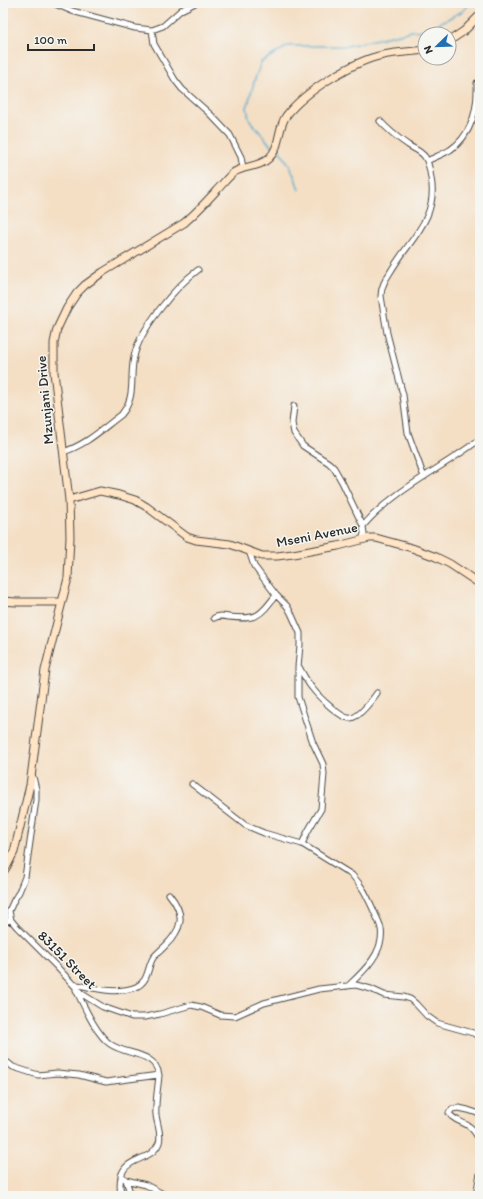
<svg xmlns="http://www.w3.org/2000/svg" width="483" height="1199" viewBox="0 0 483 1199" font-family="Itim,sans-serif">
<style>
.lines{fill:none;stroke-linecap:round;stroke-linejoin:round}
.stream{stroke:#4facce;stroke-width:1.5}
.street-casing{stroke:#494642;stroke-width:7}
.secondary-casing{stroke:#494642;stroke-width:9}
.street{stroke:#fff;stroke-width:5}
.secondary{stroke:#ffe4c6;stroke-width:7}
.labels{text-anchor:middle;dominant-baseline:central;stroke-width:3;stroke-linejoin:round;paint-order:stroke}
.street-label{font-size:14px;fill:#2b2b2b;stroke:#f6f6f2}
</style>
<rect width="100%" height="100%" fill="#f6f6f2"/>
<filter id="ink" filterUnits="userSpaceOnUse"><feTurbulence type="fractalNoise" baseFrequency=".025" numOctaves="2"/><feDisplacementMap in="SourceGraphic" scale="8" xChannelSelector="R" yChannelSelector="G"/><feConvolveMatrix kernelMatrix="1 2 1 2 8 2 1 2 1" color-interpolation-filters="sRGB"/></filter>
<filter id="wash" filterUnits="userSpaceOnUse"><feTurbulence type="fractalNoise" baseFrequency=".012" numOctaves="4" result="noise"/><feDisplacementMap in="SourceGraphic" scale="16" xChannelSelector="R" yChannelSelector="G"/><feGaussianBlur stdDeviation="0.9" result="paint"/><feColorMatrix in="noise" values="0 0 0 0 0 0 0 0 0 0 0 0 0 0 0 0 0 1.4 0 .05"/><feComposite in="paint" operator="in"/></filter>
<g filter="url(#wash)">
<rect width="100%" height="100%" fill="#f4dfc5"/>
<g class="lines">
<!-- stream -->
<path class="stream" d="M 272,147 L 249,119 L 247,108 L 254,82 L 261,62 L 288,46 L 347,46 L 412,31 L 426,30 L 463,11 L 470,3
M 279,150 C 289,162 295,175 299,190"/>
</g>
</g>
<g filter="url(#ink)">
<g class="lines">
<defs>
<path id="street" d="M 53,3 L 72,11 L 135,28 L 152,30 L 163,26 L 181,10 L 195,3
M 152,30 L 154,44 L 175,80 L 182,89 L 210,114 L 230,135 L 241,157 L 243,168
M 380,121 C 388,130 398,138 408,145 C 414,149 421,151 425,157 C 429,163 430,171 431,178 C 439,218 409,240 391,271 C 386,279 381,286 381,296 L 387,333 L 403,395 L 408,433 L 424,477
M 427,161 C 435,157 443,154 450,150 C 472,135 478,108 477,83
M 294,406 L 292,423 L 294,433 L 303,446 L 329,463 L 334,468 L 342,482 L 363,526
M 63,452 C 86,445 102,429 121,415 C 137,396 129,379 134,357 C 139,330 176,286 198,270
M 362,540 L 364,534 L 363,526 C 393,490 443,468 480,439
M 249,551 L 254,566 L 276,595 L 287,606 L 291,613 L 300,633 L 300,645 L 298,667 L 298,697 L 313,743 L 323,764 L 324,774 L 321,809 L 308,831 L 302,844 L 352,875 C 363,887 366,894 373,909 C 375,915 380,922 381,929 C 385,952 363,972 348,986
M 214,618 C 219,615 223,616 229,617 C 257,620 259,617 276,595
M 299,667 C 303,674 307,682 312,688 C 318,696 342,720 351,718 C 359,717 372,700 377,693
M 33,777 L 36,789 L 36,800 L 25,877 L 19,892 L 14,900 L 9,911 L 11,920 L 16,926 L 57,967 L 82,994 L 103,1007 L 132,1017 L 145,1017 L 160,1014 L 191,1005 L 201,1007 L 220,1015 L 235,1016 L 264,1003 L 319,989 L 356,985 L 371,989 L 384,995 L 404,997 L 410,999 L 416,1004 L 427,1016 L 437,1023 L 473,1033 L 480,1037
M 192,784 L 245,825 L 264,833 L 302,844
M 3,922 L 11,920
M 73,984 C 94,988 115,995 136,987 C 149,981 147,968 153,958 C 156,954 160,951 164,947 C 183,929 186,915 169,894
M 76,990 C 84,1006 96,1034 110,1044 C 127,1056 155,1051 159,1075 C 158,1088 155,1103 156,1115 C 157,1124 162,1134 159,1143 C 149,1167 114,1151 121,1196
M 3,1059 L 13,1067 L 38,1075 L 57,1073 L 79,1075 L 106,1082 L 159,1075
M 480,1114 L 468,1110 L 459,1108 L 452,1109 L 449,1113 C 452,1120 464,1122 470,1127 C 475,1131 477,1136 480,1141
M 121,1175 L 126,1180 L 146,1185 L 167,1196
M 126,1180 L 131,1196
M 476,1196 L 480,1173"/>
<path id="secondary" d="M 449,41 L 464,31 L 480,15
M 69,500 L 100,491 L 119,495 L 135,500 L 147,507 L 187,537 L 196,540 L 230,544 L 262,556 L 277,556 L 293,554 L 338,546 L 369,538 L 376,538 L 412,548 L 436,557 L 450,564 L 480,584
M 3,601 L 16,602 L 62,602
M 3,872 L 7,866 L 14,852 L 30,785 L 45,670 L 68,578 L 70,537 L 69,500 L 54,372 L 54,343 L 57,329 L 67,308 L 77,293 L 85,285 L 103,272 L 184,223 C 196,213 206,202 216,191 C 222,185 227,178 233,173 C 244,165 259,168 269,158 C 281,147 277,129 286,116 C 304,92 353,61 383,55 C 397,52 411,52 425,50"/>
</defs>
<!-- street casing -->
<use href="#street" class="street-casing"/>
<!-- secondary casing -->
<use href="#secondary" class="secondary-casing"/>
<!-- street -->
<use href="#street" class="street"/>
<!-- secondary -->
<use href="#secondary" class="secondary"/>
</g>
</g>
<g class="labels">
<!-- street labels -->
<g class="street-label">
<text transform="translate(45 400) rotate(-95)">Mzunjani Drive</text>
<text transform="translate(317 535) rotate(-11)">Mseni Avenue</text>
<text transform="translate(67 960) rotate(45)">83151 Street</text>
</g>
</g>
<!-- margin -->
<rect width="483" height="1199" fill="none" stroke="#f6f6f2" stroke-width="16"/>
<!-- north arrow -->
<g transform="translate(437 46) rotate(247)"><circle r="19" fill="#f6f6f2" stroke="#a5a5a2"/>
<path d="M0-3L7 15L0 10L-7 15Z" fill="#1f6fb2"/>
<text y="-6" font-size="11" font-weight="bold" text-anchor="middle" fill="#2b2b2b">N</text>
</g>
<!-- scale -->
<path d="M28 44v6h66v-6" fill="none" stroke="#2b2b2b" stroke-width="2"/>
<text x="34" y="44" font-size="12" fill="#2b2b2b" stroke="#f6f6f2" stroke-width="3" paint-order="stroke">100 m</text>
</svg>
